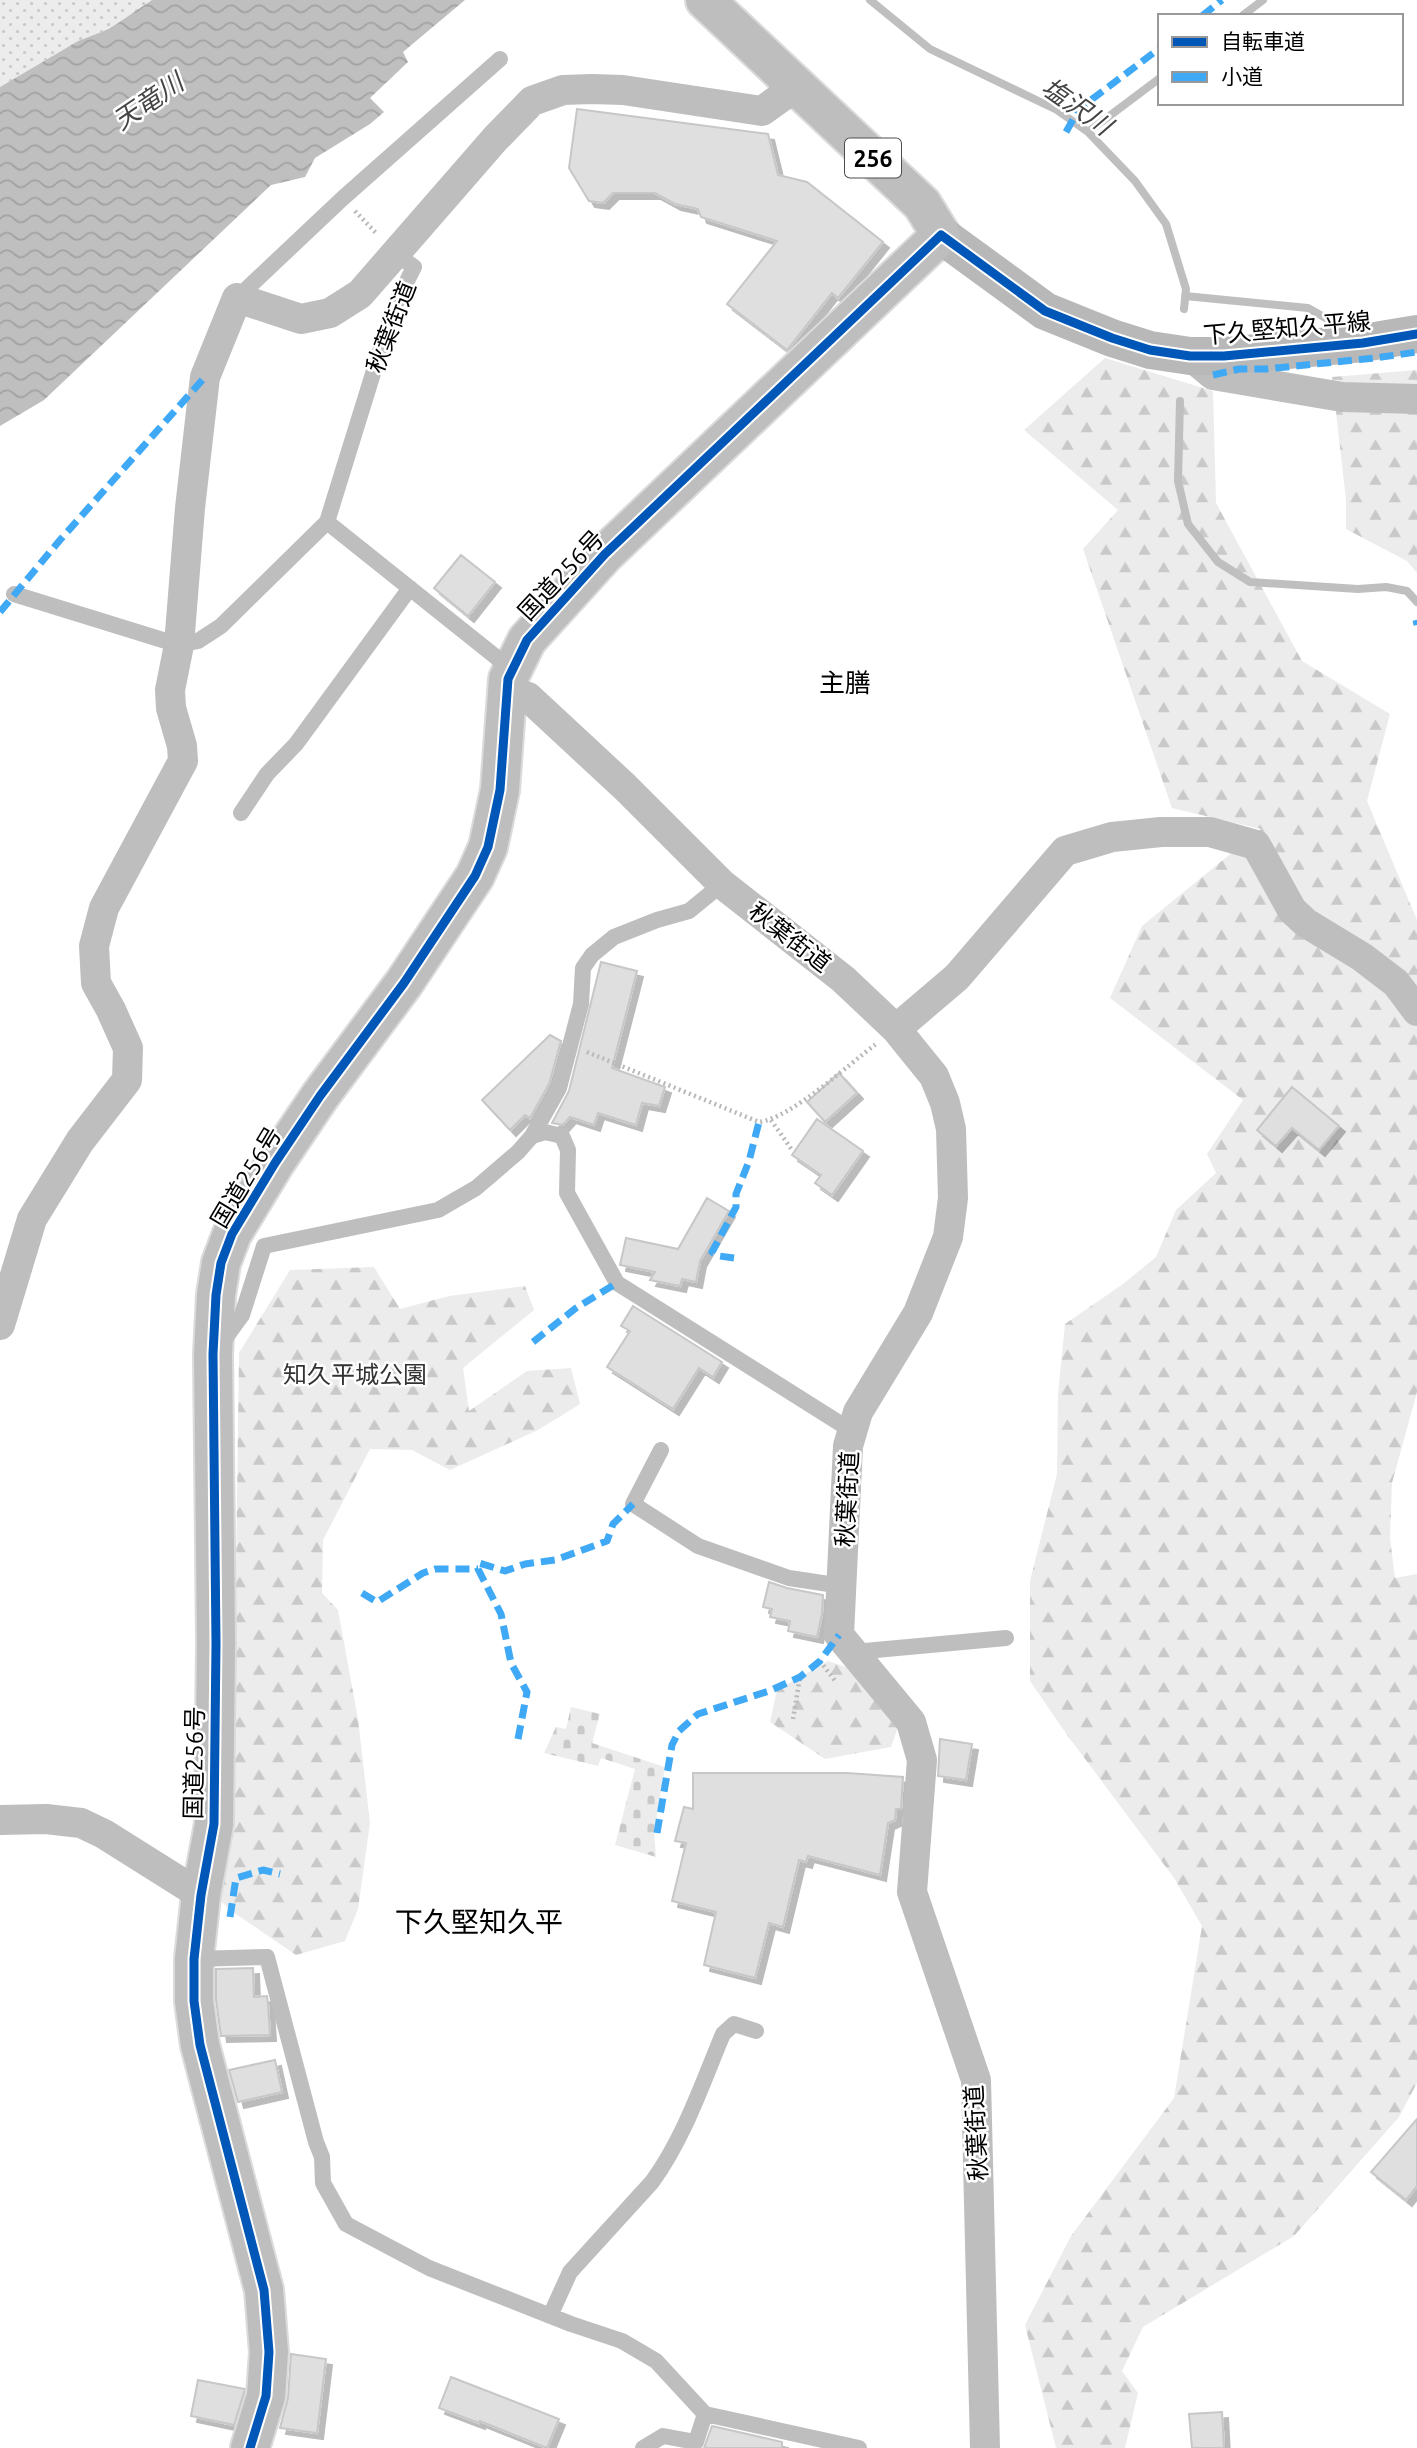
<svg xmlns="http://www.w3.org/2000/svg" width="1417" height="2448" viewBox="0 0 1417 2448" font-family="Ubuntu,'Noto Sans JP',sans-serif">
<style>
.green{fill:url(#green-dots)}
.forest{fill:url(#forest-firs)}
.cemetery{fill:url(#cemetery-stones)}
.water{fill:url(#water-waves)}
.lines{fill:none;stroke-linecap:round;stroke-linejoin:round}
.stream{stroke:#bfbfbf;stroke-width:8}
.building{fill:#dfdfdf;stroke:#c7c7c7;stroke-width:2;filter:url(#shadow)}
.trunk-casing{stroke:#dbdbdb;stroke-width:42}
.path{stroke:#b9b9b9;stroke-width:4.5;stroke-dasharray:2 3.5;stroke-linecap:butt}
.service{stroke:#bebebe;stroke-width:16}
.minor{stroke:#bebebe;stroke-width:30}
.secondary{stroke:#b8b8b8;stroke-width:38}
.trunk{stroke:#bebebe;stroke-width:38}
.quiet{stroke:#3fa9f5;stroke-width:7;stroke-dasharray:14 7;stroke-linecap:butt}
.cycleway-casing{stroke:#fff;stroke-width:13}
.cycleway{stroke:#0057b8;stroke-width:9}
.labels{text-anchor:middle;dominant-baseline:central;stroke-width:5;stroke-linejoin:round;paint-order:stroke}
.shield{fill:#fff;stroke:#4c4c4c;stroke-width:2}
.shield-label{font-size:23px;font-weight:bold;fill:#000}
.street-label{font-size:24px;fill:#000;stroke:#fff}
.park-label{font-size:24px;fill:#333;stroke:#fff}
.water-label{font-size:26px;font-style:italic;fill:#444;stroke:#fff}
.neighbourhood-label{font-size:26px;fill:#000;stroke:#fff}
.quarter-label{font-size:28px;fill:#000;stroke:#fff}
</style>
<defs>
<pattern id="green-dots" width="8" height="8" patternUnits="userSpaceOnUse" patternTransform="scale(1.75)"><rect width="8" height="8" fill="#ececec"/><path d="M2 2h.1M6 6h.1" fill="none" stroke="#c9c9c9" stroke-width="1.8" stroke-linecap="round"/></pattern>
<pattern id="forest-firs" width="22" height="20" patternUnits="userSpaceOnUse" patternTransform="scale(1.75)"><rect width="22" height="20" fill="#ececec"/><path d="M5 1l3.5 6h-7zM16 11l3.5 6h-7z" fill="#c9c9c9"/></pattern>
<pattern id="cemetery-stones" width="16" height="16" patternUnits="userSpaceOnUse" patternTransform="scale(1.75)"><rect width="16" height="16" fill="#ececec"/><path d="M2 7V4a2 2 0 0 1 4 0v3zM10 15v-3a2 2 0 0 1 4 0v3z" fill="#c9c9c9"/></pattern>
<pattern id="water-waves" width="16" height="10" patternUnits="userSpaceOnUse" patternTransform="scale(1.75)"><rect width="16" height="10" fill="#bfbfbf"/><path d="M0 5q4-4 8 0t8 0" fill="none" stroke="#a2a2a2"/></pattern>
<filter id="shadow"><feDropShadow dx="6" dy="6" stdDeviation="0" flood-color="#0004"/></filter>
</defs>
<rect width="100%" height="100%" fill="#fff"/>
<!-- green -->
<path class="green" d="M 0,0 L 152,0 L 109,29 L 78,41 L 0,87 Z"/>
<!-- forest -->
<path class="forest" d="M 1105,358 L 1213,391 L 1216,503 L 1302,661 L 1390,714 L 1367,801 L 1417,920 L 1417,1392 L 1392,1483 L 1390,1538 L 1395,1578 L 1417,1574 L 1417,2083 L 1399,2117 L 1294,2236 L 1143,2327 L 1122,2371 L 1138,2393 L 1125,2448 L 1056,2448 L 1025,2325 L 1071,2236 L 1174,2098 L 1202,1926 L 1174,1878 L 1065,1732 L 1030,1681 L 1030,1581 L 1057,1474 L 1058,1395 L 1065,1324 L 1123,1284 L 1156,1257 L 1176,1210 L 1216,1173 L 1207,1154 L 1243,1100 L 1110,998 L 1142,926 L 1261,829 L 1172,808 L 1083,549 L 1118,510 L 1024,430 Z
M 1417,370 L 1417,573 L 1407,561 L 1346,529 L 1346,500 L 1332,377 Z
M 374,1267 L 400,1309 L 449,1296 L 525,1286 L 534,1310 L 463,1368 L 469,1411 L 527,1371 L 571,1368 L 580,1404 L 538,1430 L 450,1470 L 412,1450 L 370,1449 L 323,1540 L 322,1593 L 338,1610 L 358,1719 L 370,1823 L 358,1909 L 345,1941 L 296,1955 L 230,1910 L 217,1897 L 235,1639 L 239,1353 L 290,1270 Z
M 828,1661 L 858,1671 L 899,1724 L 891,1747 L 825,1759 L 770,1722 L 777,1690 Z"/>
<!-- cemetery -->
<path class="cemetery" d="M 571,1707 L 600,1714 L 592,1743 L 665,1767 L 654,1832 L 656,1857 L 615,1845 L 635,1769 L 601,1758 L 598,1766 L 544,1753 L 556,1727 L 566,1729 Z"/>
<!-- water -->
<path class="water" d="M 152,0 L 465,0 L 403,52 L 408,62 L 370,98 L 384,112 L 370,124 L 315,158 L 305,177 L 271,185 L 44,400 L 0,426 L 0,87 L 78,41 L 109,29 Z"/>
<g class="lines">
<!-- stream -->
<path class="stream" d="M 870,0 L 930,49 L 1057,110 L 1088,132 L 1135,181 L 1166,224 L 1186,289 L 1184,309
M 1242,16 L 1263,0
M 1088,132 L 1160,78
M 1185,296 L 1308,308 L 1338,325
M 1180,401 L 1178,481 L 1188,524 L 1218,562 L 1250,582 L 1358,589 L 1386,587 L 1407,591 L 1417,602"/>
</g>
<!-- building -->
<path class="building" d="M 577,109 L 768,134 L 778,175 L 807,182 L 883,242 L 838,298 L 832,293 L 787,350 L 727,304 L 777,241 L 701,217 L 698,209 L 675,204 L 655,193 L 613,193 L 603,203 L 589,201 L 569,168 Z
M 461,555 L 495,582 L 468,616 L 434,588 Z
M 601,962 L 637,971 L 612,1068 L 665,1087 L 659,1106 L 642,1103 L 636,1125 L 598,1113 L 594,1125 L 570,1117 L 563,1125 L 552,1123 L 569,1091 Z
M 550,1035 L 561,1041 L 549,1084 L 530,1118 L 525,1115 L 510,1130 L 482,1100 Z
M 839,1073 L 857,1093 L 825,1122 L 807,1102 Z
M 1292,1087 L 1339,1126 L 1319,1150 L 1292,1128 L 1276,1146 L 1257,1130 Z
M 817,1119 L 863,1151 L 832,1195 L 815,1183 L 821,1175 L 792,1155 Z
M 707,1198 L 729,1211 L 700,1261 L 696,1282 L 682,1279 L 680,1286 L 650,1280 L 655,1272 L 620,1265 L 626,1238 L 678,1249 Z
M 633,1306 L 722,1362 L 713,1377 L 699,1368 L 673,1409 L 607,1367 L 630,1331 L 621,1326 Z
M 769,1582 L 787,1588 L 823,1595 L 822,1614 L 817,1637 L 788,1631 L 790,1621 L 770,1617 L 772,1609 L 763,1607 Z
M 940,1739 L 972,1744 L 966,1780 L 938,1776 Z
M 693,1773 L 847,1773 L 903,1777 L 901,1809 L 896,1809 L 895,1820 L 888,1823 L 880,1875 L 808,1856 L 806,1862 L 799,1860 L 783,1927 L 769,1923 L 755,1978 L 704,1965 L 716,1912 L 672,1901 L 686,1843 L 675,1841 L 684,1807 L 693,1809 Z
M 253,1968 L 254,1997 L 267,1996 L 268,2004 L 270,2035 L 221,2036 L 216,2000 L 216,1969 Z
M 275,2060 L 282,2092 L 238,2102 L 229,2070 Z
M 1417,2119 L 1417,2186 L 1406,2200 L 1371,2172 Z
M 291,2354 L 326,2359 L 317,2433 L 280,2428 L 288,2398 Z
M 451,2377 L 559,2419 L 547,2448 L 480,2421 L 479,2423 L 439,2408 Z
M 198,2380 L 245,2389 L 234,2425 L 191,2416 Z
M 1222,2412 L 1224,2448 L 1192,2448 L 1189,2414 Z
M 712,2426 L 782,2442 L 782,2448 L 704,2448 Z"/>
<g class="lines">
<defs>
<path id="trunk" d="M 250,2448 L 266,2396 L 269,2352 L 264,2290 L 200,2045 L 194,2001 L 194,1959 L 201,1895 L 214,1824 L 216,1643 L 213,1354 L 216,1295 L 221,1263 L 232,1234 L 275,1163 L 320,1096 L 404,983 L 475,876 L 488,847 L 500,790 L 508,679 L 527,640 L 605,554 L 941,235 L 922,204 L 705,0"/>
</defs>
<!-- trunk casing -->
<use href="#trunk" class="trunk-casing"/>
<!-- path -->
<path class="path" d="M 355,211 L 376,233
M 587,1052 L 759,1122 C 791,1118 848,1065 876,1044
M 771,1120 L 792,1150
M 820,1661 L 836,1682
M 793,1719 L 800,1677"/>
<!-- service -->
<path class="service" d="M 396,254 L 414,267 L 393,309 L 327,522 L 511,669
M 237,298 L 343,198 L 500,59
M 14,594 L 179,645 L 198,641 L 221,626 L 327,522
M 241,813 L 267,774 L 296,744 L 410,588
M 532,1136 L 559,1088 L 581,1004 L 583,968 L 592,955 L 614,937 L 657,920 L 689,911 L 722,884
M 221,1344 L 242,1315 L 264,1246 L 438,1210 L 476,1188 L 518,1152 L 532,1136 L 545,1132 L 562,1136 L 568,1150 L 567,1193 L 617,1283 L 852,1431
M 661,1450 L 633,1504 L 698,1546 L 789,1578 L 842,1586
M 854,1652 L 1006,1638
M 194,1959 L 267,1957 L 316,2142 L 322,2157 L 323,2183 L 346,2224 L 429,2268 L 571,2324 L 622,2341 L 656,2361 L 705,2414 L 859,2448
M 550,2316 L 570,2272 L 652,2182 C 684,2138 702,2084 723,2034 L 734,2024 L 756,2031
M 643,2448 L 663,2436 L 696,2442 L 705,2414"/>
<!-- minor -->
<path class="minor" d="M 1190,356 L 1213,375 L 1342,397 L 1417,399
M 507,690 L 528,697 L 625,787 L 722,884 L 843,979 L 896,1029 L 934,1076 L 945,1103 L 951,1129 L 953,1198 L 948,1237 L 918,1313 L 858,1412 L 848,1446 L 839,1635 L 911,1722 L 922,1760 L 912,1892 L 976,2080 L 985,2448
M 896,1029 L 957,977 L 1065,851 L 1112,837 L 1161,832 L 1210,832 L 1256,845 L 1292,910 L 1306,923 L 1362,957 L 1396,983 L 1417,1011
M 0,1325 L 32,1219 L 80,1141 L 127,1080 L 128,1048 L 111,1010 L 96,983 L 94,946 L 104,908 L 183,761 L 182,746 L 171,708 L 170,690 L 179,645 L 190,508 L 205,377 L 237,298 L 301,319 L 330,313 L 360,294 L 495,139 L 532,101 L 563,90 L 592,89 L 623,90 L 762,111 L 797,86
M 0,1820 L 46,1819 L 81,1823 L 104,1834 L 201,1895"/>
<!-- secondary -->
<path class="secondary" d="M 941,235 L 1045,311 L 1112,338 L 1150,350 L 1190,356 L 1224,356 L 1363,343 L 1417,334"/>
<!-- trunk -->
<use href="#trunk" class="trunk"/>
<!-- quiet -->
<path class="quiet" d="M 1202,16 L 1222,0
M 1066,132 L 1079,109 L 1160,48
M 1213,375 L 1239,369 L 1266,369 L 1375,358 L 1417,352
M 0,612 L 60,540 L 205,377
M 1416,620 L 1417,625
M 734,1258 L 719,1256 L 712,1252 L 736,1207 L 736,1194 L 749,1161 L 759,1122
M 533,1342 L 576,1308 L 617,1283
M 362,1593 L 377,1602 L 423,1573 L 435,1569 L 478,1569
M 518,1739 L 527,1692 L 511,1663 L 501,1614 L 478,1569 L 479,1563 L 505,1571 L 525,1564 L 555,1560 L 607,1541 L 613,1524 L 633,1504
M 657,1833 L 672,1745 L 679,1731 L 698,1714 L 769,1691 L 800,1677 L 820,1661 L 839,1635
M 230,1917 L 236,1878 L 263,1870 L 280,1874"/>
<defs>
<path id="cycleway" d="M 250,2448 L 266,2396 L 269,2352 L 264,2290 L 200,2045 L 194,2001 L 194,1959 L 201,1895 L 214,1824 L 216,1643 L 213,1354 L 216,1295 L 221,1263 L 232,1234 L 275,1163 L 320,1096 L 404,983 L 475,876 L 488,847 L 500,790 L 508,679 L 527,640 L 605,554 L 941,235 L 1045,311 L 1112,338 L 1150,350 L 1190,356 L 1224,356 L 1363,343 L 1417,334"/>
</defs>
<!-- cycleway casing -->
<use href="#cycleway" class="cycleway-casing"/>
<!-- cycleway -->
<use href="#cycleway" class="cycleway"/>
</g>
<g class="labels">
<!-- shield labels -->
<rect class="shield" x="845" y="138.5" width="56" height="39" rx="5"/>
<g class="shield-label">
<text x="873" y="158">256</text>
</g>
<!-- street labels -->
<g class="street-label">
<text transform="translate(391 327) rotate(-69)">秋葉街道</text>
<text transform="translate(1287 328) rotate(-5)">下久堅知久平線</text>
<text transform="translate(561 575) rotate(-47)">国道256号</text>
<text transform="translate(790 937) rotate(38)">秋葉街道</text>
<text transform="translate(246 1177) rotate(-59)">国道256号</text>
<text transform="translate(847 1499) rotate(-87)">秋葉街道</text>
<text transform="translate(194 1763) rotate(-89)">国道256号</text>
<text transform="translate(976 2133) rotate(-93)">秋葉街道</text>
</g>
<!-- park labels -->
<g class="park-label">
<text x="355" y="1374">知久平城公園</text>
</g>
<!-- water labels -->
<g class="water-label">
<text transform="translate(148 101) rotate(-34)">天竜川</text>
<text transform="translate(1077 106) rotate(35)">塩沢川</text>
</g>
<!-- neighbourhood labels -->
<g class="neighbourhood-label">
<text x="845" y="682">主膳</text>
</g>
<!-- quarter labels -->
<g class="quarter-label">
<text x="479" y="1921">下久堅知久平</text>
</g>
</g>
<!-- legend -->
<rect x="1158" y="14" width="245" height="91" fill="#ffffff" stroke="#999999" stroke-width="2"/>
<rect x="1172" y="37" width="35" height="10" fill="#0057b8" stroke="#999999" stroke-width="2"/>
<text x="1221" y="49" font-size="21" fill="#000000">自転車道</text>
<rect x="1172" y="72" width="35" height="10" fill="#3fa9f5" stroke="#999999" stroke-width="2"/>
<text x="1221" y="84" font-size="21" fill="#000000">小道</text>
</svg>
